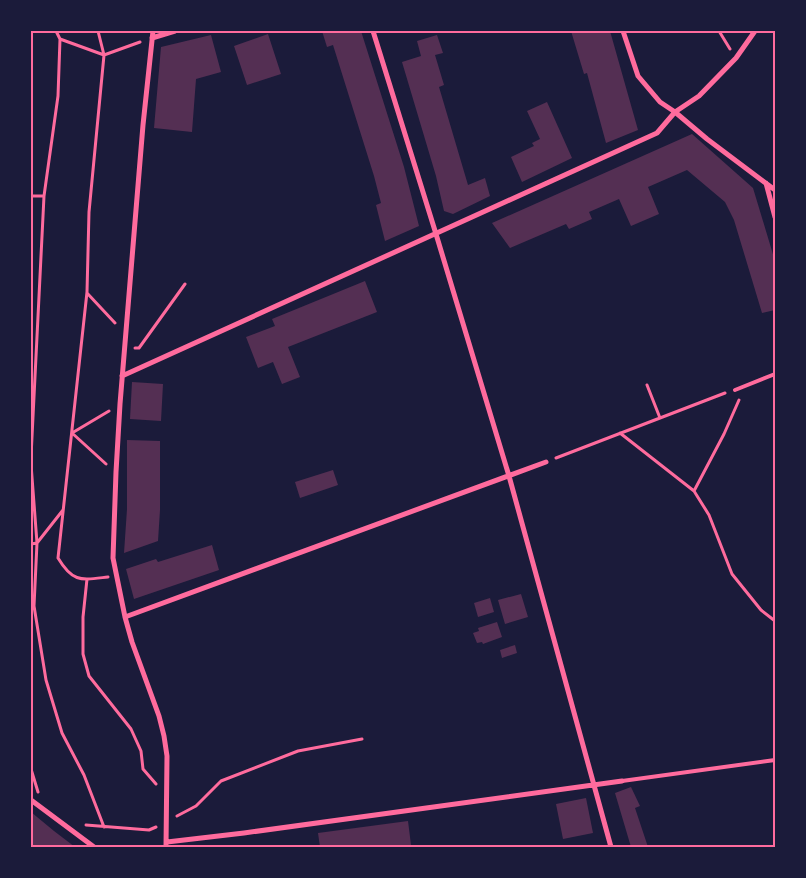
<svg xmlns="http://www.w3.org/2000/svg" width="806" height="878" viewBox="0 0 806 878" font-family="Manrope,sans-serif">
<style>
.building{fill:#542f53}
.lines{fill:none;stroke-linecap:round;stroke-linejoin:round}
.path{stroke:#ff6b9d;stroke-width:3}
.service{stroke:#ff6b9d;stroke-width:4}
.minor{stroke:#ff6b9d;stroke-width:5}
.neatline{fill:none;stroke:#ff6b9d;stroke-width:2}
</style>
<rect width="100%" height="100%" fill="#1b1b3a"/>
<!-- building -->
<path class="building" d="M 322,31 L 361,31 L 404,167 L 419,226 L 385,241 L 376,205 L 381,203 L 374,176 L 333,45 L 327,47 Z
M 571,31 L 610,31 L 638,130 L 606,143 L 587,73 L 584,74 Z
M 268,34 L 281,74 L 247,85 L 234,46 Z
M 211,35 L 221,72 L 196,79 L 192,132 L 154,128 L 161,47 Z
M 437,35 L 443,53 L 435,55 L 444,85 L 439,87 L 468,185 L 485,178 L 490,196 L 453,214 L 444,211 L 436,176 L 402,62 L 421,56 L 417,41 Z
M 547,102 L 572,158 L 522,182 L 511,157 L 534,146 L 532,143 L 540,139 L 527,111 Z
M 692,134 L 753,188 L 775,261 L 775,310 L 762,313 L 734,220 L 725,202 L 687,170 L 648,187 L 659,214 L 631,226 L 619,199 L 589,212 L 592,219 L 569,229 L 566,224 L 510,248 L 492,223 Z
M 365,281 L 377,312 L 288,347 L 300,377 L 282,384 L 273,362 L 258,368 L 246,337 L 275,326 L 272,319 Z
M 132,382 L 163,384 L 161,421 L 130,419 Z
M 127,440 L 160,441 L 160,510 L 158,541 L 124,553 L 127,509 Z
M 333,470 L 338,485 L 300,498 L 295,482 Z
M 212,545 L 219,570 L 134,599 L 126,569 L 156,559 L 158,562 Z
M 521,594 L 528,617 L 505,624 L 498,600 Z
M 490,598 L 494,612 L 478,617 L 474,603 Z
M 497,622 L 502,637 L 483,644 L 482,642 L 477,643 L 473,633 L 479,631 L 478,628 Z
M 515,645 L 517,653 L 502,658 L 500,650 Z
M 631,787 L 640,806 L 635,808 L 648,847 L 631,847 L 615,793 Z
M 586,798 L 593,833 L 563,839 L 556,804 Z
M 31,812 L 54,831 L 75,847 L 31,847 Z
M 408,821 L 411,845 L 396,847 L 320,847 L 318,833 Z"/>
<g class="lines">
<!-- path -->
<path class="path" d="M 56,31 L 60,39 L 104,55 L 140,42
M 98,31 L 104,55 L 89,212 L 87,292 L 58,558 C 73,583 81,580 108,577
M 719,31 L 730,49
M 31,196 L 44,196
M 87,293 L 115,323
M 135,348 L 139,348 L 185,284
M 647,385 L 660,418
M 620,433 L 694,491 L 709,515 L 732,574 L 761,610 L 775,621
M 31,457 L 44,196 L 58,96 L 60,39
M 556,458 L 725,393
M 31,464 L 37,543 L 34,606 L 46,680 L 62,733 L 84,775 L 104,827
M 106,464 L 72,433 L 109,411
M 694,491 L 724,434 L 739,400
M 31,544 L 37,543 L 63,510
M 87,579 L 83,617 L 83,654 L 89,676 L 131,729 L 141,751 L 143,769 L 156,784
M 31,769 L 38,792
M 177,816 L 196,806 L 221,781 L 298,751 L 362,739
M 86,825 L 149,830 L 156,827"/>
<!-- service -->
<path class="service" d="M 735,390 L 775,374
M 622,781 L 775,760"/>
<!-- minor -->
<path class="minor" d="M 153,31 L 143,125 L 120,404 L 116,472 L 113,558 L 125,617 L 132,642 L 159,716 L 164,736 L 167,756 L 166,847
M 373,31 L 436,234 L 509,476 L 611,847
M 623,31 L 638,76 L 660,102 L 675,112 L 707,139 L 775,190
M 152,38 L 175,31
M 766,183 L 775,217
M 122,376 L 657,133 L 675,112 L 699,96 L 736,58 L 755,31
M 125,617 L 546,462
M 31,800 L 94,847
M 167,842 L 244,833 L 622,781"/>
</g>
<!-- border -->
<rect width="806" height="878" fill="none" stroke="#1b1b3a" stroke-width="65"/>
<rect x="32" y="32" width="742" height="814" class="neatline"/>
</svg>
